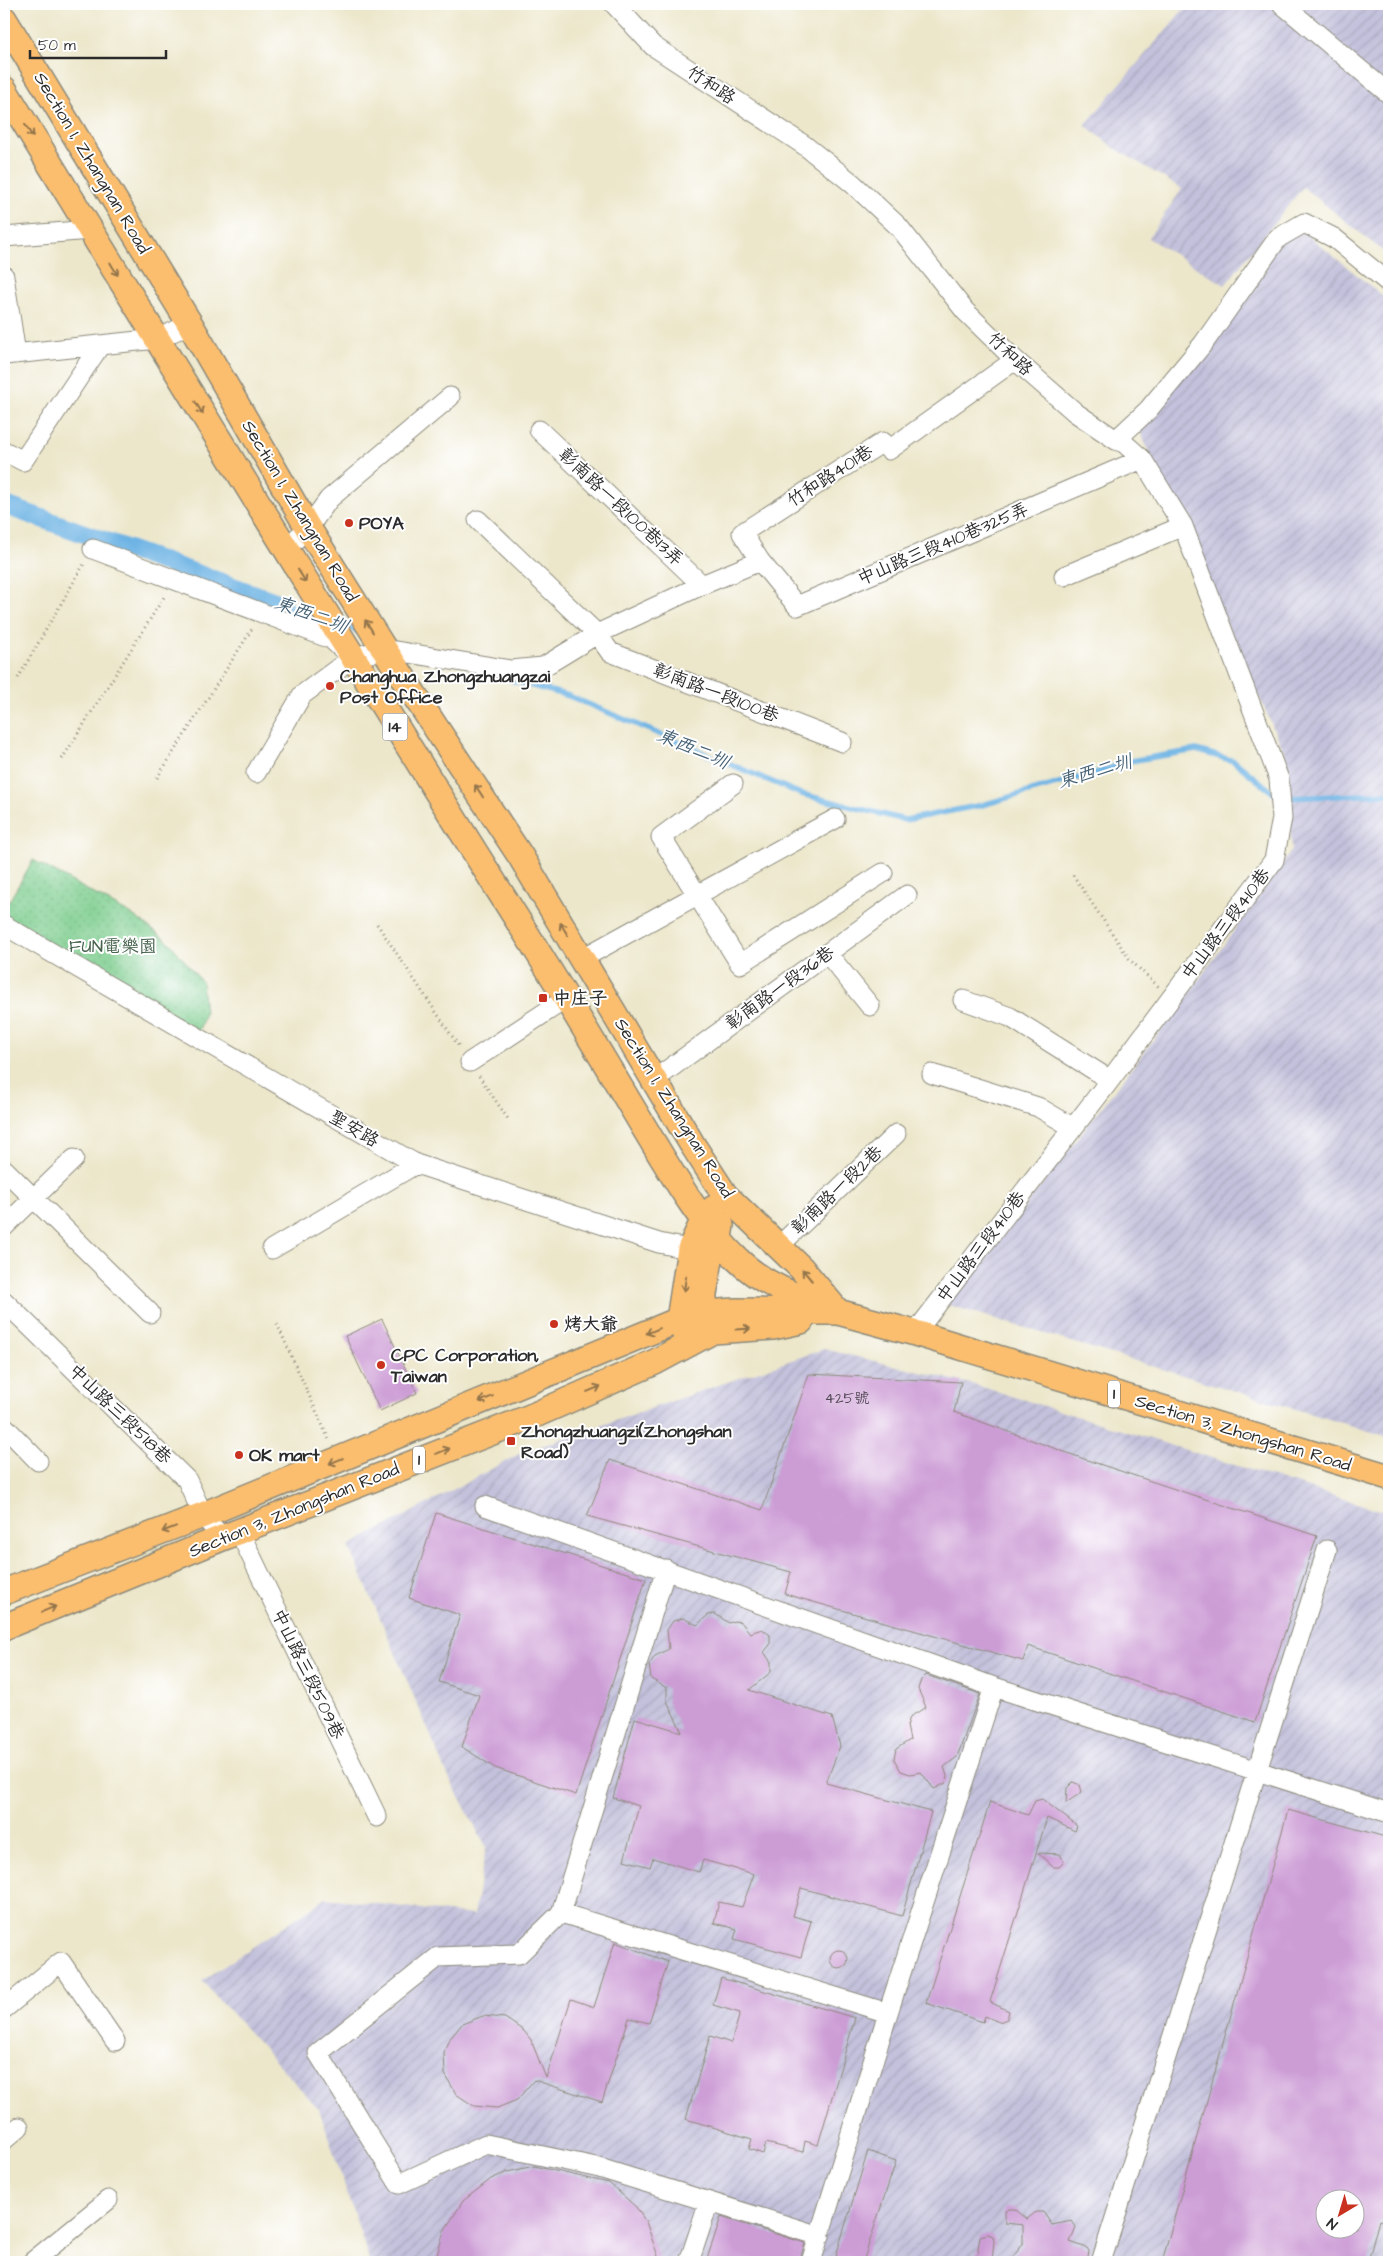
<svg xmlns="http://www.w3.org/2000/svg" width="1393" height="2266" viewBox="0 0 1393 2266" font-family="'Architects Daughter','LXGW WenKai TC',sans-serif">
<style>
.industrial{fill:url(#industrial-furrows);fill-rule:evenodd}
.park{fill:url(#park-dots);stroke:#547c5d}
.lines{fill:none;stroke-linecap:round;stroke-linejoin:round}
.stream{stroke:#6db3e4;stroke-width:5.5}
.canal{stroke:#6db3e4;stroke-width:19}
.building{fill:#cc9cd5;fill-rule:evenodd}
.minor-casing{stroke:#8c897b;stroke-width:21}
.major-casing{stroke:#8c897b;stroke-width:28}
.path{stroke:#8c897b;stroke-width:3;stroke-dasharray:1 4;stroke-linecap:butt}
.minor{stroke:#fff;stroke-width:19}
.major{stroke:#fbbe6e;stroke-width:25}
.oneway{stroke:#93744c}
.poi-dot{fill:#c8321e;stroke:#fff;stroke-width:2}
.labels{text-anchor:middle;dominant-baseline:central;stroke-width:4;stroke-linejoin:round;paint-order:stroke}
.number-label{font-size:15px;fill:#534756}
.shield{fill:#fff;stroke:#6b6b6b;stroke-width:1}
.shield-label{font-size:16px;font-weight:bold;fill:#2b2b2b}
.street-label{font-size:18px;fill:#2b2b2b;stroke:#fff}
.poi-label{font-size:18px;font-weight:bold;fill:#2b2b2b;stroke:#fff;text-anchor:start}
.park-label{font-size:18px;fill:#48644e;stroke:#fff}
.water-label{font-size:19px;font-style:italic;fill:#456175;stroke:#fff}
</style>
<defs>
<pattern id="industrial-furrows" width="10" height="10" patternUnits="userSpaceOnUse" patternTransform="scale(1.25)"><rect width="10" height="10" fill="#c3c1db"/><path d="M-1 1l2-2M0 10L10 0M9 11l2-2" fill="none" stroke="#a8a6bc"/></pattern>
<pattern id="park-dots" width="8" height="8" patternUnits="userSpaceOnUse" patternTransform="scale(1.25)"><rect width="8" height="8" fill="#7ece8f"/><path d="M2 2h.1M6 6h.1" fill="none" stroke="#6db17c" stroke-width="1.8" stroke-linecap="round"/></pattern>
</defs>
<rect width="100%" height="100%" fill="#fff"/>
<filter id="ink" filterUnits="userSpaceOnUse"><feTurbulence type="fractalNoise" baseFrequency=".02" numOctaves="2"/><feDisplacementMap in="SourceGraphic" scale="10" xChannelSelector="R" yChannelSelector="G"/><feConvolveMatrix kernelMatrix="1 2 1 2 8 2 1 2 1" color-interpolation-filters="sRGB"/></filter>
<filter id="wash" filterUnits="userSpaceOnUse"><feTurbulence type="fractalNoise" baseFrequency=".0096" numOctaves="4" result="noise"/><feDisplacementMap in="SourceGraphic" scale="20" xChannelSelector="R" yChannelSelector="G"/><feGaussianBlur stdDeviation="1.12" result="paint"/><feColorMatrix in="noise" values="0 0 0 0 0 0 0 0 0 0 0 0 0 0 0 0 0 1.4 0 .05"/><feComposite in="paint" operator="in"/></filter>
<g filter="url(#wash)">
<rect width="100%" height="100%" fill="#ece7cb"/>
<!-- industrial -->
<path class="industrial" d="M 1188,4 L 1389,4 L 1389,256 L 1303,187 L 1225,285 L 1148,238 L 1182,189 L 1113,147 L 1085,125 Z
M 1300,229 L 1389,301 L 1389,1437 L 945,1304 L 993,1248 L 1182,1003 L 1292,850 L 1285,754 L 1138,427 L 1278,239 Z
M 824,1349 L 979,1386 L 1389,1513 L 1389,2262 L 370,2262 L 319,2109 L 202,1981 L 326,1898 L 474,1915 L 486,1847 L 449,1778 L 349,1546 L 521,1453 ZM 1326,2198 L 1356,2198 L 1356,2228 L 1326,2228 Z"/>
<!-- park -->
<path class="park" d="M 33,860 L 134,916 L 169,942 L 202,982 L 205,1013 L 197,1036 L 4,925 L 4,910 Z"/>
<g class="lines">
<!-- stream -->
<path class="stream" d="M 282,604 L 318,617
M 343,626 L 365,634
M 500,677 L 569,696 L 801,794 L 905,820 L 982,805 L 1092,774 L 1130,761 L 1196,750 L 1234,761 L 1276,795
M 1284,798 L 1389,794"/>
<!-- canal -->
<path class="canal" d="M 4,505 L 282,604"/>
</g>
<g id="blocks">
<!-- building -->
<path class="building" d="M 382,1319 L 417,1393 L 380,1411 L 345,1336 Z
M 809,1374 L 961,1382 L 954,1412 L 1087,1460 L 1317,1536 L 1255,1722 L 1028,1646 L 1023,1661 L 785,1594 L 791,1572 L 587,1516 L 610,1460 L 762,1510 Z
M 436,1513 L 646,1579 L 576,1795 L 495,1768 L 462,1747 L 479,1695 L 439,1682 L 460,1615 L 409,1598 Z
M 715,1614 L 729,1623 L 734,1621 L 741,1622 L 750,1633 L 762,1629 L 770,1635 L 770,1645 L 764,1652 L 771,1662 L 771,1672 L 749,1690 L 832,1717 L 840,1746 L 826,1783 L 931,1812 L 902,1916 L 801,1888 L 793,1916 L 811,1921 L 801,1957 L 734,1939 L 737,1929 L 714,1923 L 719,1902 L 742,1907 L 754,1874 L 703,1860 L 699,1872 L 653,1858 L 650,1867 L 624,1860 L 639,1806 L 613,1798 L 635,1718 L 682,1732 L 667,1701 L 667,1688 L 651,1679 L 649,1665 L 655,1656 L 669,1649 L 667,1630 L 673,1621 L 683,1618 L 697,1625 L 708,1615 Z
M 926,1675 L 980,1694 L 957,1757 L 944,1767 L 947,1776 L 946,1783 L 934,1789 L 921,1772 L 910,1774 L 901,1771 L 894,1759 L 896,1749 L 910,1740 L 907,1726 L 910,1717 L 926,1707 L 918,1689 L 921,1680 Z
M 1073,1782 L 1080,1785 L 1082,1792 L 1066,1803 L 1067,1788 Z
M 1042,1799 L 1077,1826 L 1075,1831 L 1047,1818 L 990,2002 L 1009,2011 L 1007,2019 L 999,2022 L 985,2016 L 983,2022 L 926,2003 L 990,1802 L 1028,1815 L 1035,1801 Z
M 1288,1810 L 1389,1838 L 1389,2223 L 1379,2220 L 1368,2262 L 1162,2262 ZM 1326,2198 L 1356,2198 L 1356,2228 L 1326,2228 Z
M 1038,1853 L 1060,1854 L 1064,1862 L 1059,1867 L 1053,1867 Z
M 615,1942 L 668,1962 L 649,2023 L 629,2018 L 602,2102 L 534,2080 L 517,2100 L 497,2108 L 474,2106 L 456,2094 L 445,2074 L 444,2052 L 448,2041 L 462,2024 L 483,2016 L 505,2018 L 524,2031 L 531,2040 L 546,2078 L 571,1999 L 594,2007 Z
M830 1959a9 9 0 1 1 18 0a9 9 0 1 1-18 0Z
M 721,1978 L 855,2018 L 818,2145 L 805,2141 L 803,2152 L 766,2143 L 763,2154 L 749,2149 L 752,2139 L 686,2119 L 710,2036 L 731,2043 L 740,2013 L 713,2005 Z
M 868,2151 L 896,2161 L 863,2262 L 834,2262 Z
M 534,2166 L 609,2183 L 636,2207 L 646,2222 L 660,2262 L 435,2262 L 444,2231 L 463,2201 L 491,2179 L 507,2172 Z
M 1010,2209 L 1015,2209 L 1027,2219 L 1036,2212 L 1043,2212 L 1052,2225 L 1072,2221 L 1076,2227 L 1070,2242 L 1087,2248 L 1089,2251 L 1087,2262 L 1009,2262 L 1023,2244 L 1023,2225 L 1005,2223 L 1005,2210 Z
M 721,2217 L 805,2243 L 799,2262 L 706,2262 Z
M 988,2234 L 993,2236 L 994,2241 L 992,2262 L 976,2262 L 980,2236 Z"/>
</g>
</g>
<g filter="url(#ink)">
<use href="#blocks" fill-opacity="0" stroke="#8c897b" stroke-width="1"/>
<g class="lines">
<defs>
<path id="minor" d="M 614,4 L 653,46 L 804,145 L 852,183 L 899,227 L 965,311 L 1015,360 L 1076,413 L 1116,440 L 1124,443 L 1142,459 L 1183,526 L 1279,779 L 1282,818 L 1274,860 L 1110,1080 L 915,1333
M 1282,4 L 1389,94
M 4,237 L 90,230
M 4,276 L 16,354
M 4,355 L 157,339 L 190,324
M 1015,360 L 889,450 L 883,442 L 742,533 L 760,561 L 797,606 L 1142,459
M 539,430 L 702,585
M 1116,440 L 1148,410 L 1203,344 L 1278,238 L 1304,223 L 1334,238 L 1389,283
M 4,451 L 23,461 L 99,347
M 478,520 L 597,634 L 610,652 L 842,742
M 93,549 L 331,639 L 346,652
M 285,549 L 308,528 L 329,499 L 450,397
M 1064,576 L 1183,526
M 256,773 L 302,695 L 352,658 L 384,649 L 511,670 L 543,667 L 597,634 L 702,585 L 760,561
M 733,784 L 661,837 L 740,964 L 883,873
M 4,925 L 416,1164 L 659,1243 L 702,1252
M 827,953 L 870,1006
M 581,959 L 835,819
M 963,1000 L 1010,1017 L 1110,1080
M 470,1062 L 567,998
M 932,1074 L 1038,1107 L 1072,1127
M 654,1080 L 907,895
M 4,1169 L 150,1313
M 4,1227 L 74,1159
M 778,1247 L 896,1134
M 272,1249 L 416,1164
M 4,1301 L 187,1480 L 203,1515 L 222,1538
M 4,1426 L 38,1461
M 485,1506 L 994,1687 L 1389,1813
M 239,1531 L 377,1817
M 666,1569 L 561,1913 L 888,2013
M 561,1913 L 519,1954 L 438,1957 L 318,2053 L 399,2184 L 486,2144 L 596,2167 L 820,2236
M 4,2009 L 61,1962 L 115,2041
M 4,2140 L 19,2127
M 32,2262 L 108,2200
M 689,2262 L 709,2202
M 811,2262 L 888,2013 L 994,1687
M 1101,2262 L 1327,1550"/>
<path id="major" d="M 4,19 L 190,324 L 308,528 L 384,649 L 521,857 L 692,1144 L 725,1195 L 801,1268 L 838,1312
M 4,89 C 178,373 351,657 529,938 C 568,1000 605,1062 642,1124 C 668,1167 701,1225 737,1259 C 764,1286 801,1298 836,1311
M 711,1328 L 704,1313 L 704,1294 L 711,1254 L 719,1238 L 721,1225
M 685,1334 L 679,1320 L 690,1249 L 704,1219 L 714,1208
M 4,1592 L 203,1515 L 679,1320 L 704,1313 L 735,1311 L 838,1312 L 915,1333 L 1389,1477
M 4,1627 L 222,1538 L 528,1418 L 655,1362 L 713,1331 L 773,1327 L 801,1321"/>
</defs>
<!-- minor casing -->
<use href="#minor" class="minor-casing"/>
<!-- major casing -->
<use href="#major" class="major-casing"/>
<!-- path -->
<path class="path" d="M 18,678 L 84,564
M 62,759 L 166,594
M 157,778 L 252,629
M 1073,875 L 1130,960 L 1159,987
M 377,924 L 460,1048
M 479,1076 L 508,1119
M 277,1324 L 330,1442"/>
<!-- minor -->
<use href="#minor" class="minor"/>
<!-- major -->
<use href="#major" class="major"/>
</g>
<!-- one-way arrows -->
<defs><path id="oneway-shaft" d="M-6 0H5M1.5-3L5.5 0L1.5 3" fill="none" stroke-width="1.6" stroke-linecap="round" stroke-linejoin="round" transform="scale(1.25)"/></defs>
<g class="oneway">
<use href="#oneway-shaft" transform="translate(29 131) rotate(58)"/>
<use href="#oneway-shaft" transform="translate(114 269) rotate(59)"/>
<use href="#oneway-shaft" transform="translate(199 408) rotate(59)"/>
<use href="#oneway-shaft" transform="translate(302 576) rotate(58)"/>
<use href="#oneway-shaft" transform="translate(369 626) rotate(-122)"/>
<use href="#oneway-shaft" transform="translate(479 791) rotate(-123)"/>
<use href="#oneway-shaft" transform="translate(564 929) rotate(-121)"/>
<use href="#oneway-shaft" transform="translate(807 1275) rotate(-130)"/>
<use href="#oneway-shaft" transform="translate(685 1284) rotate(98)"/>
<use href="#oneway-shaft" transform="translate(743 1329) rotate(-3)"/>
<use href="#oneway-shaft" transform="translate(653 1331) rotate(158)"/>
<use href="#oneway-shaft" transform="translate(594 1389) rotate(-23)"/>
<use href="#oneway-shaft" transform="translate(486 1399) rotate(158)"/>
<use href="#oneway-shaft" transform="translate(443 1451) rotate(-22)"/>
<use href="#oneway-shaft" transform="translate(336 1461) rotate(158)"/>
<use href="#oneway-shaft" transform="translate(169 1529) rotate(159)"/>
<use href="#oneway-shaft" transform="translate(49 1609) rotate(-22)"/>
</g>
</g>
<!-- markers -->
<g class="poi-dot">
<circle cx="349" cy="523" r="5"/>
<circle cx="330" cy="686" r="5"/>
<rect x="538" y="993" width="10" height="10" rx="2.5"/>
<circle cx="554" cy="1324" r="5"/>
<circle cx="381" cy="1365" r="5"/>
<rect x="506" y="1436" width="10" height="10" rx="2.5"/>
<circle cx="239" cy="1455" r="5"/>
</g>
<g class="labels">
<!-- number labels -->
<g class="number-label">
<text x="847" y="1398">425號</text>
</g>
<!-- shield labels -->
<g class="shield">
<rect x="382.5" y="713.5" width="25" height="27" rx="4"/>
<rect x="1108" y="1380.5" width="12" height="27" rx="4"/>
<rect x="413" y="1446.5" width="12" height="27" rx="4"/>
</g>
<g class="shield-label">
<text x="395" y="727">14</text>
<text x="1114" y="1394">1</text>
<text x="419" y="1460">1</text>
</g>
<!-- street labels -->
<g class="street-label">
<text transform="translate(711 85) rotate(34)">竹和路</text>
<text transform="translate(92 163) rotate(59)">Section 1, Zhangnan Road</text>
<text transform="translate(1010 354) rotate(43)">竹和路</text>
<text transform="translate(830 476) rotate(-33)">竹和路401巷</text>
<text transform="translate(621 507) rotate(43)">彰南路一段100巷13弄</text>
<text transform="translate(300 511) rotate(59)">Section 1, Zhangnan Road</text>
<text transform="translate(943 544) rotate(-23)">中山路三段410巷325弄</text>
<text transform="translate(716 693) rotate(21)">彰南路一段100巷</text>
<text transform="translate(1226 924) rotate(-53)">中山路三段410巷</text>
<text transform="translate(780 988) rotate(-36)">彰南路一段36巷</text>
<text transform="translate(674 1108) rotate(58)">Section 1, Zhangnan Road</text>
<text transform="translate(354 1129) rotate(30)">聖安路</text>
<text transform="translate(837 1190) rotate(-44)">彰南路一段2巷</text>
<text transform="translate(981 1247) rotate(-53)">中山路三段410巷</text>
<text transform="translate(120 1414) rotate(44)">中山路三段518巷</text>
<text transform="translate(1243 1433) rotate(17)">Section 3, Zhongshan Road</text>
<text transform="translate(294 1510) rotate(-22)">Section 3, Zhongshan Road</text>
<text transform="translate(308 1674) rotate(64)">中山路三段509巷</text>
</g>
<!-- poi labels -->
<g class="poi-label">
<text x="359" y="523">POYA</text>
<text x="340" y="676">Changhua Zhongzhuangzai<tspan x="340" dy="21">Post Office</tspan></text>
<text x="553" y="998">中庄子</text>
<text x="564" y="1324">烤大爺</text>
<text x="391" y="1355">CPC Corporation,<tspan x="391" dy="21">Taiwan</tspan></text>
<text x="521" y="1431">Zhongzhuangzi(Zhongshan<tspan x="521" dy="21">Road)</tspan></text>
<text x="249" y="1455">OK mart</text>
</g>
<!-- park labels -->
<g class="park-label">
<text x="113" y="946">FUN電樂園</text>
</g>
<!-- water labels -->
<g class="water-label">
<text transform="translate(311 615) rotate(20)">東西二圳</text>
<text transform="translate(693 749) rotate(23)">東西二圳</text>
<text transform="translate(1095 772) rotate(-16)">東西二圳</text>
</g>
</g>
<!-- margin -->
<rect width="1393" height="2266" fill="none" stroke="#fff" stroke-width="20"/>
<!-- north arrow -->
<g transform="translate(1340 2214) rotate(218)"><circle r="24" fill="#ffffff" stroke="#aaaaaa"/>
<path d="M0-4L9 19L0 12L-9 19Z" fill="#c8321e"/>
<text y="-8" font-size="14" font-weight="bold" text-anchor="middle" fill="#2b2b2b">N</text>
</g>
<!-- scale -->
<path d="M30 50v8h136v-8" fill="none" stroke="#2b2b2b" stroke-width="2.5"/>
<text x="38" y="50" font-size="15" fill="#2b2b2b" stroke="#ffffff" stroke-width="4" paint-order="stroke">50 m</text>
</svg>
